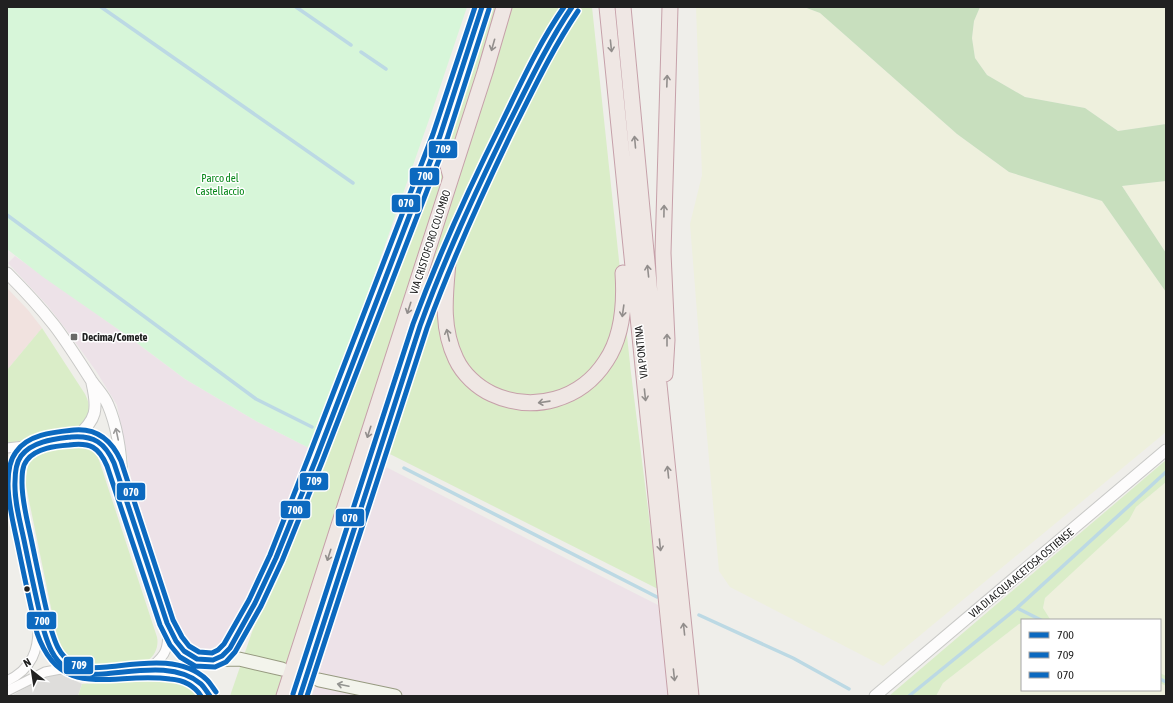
<svg xmlns="http://www.w3.org/2000/svg" width="1173" height="703" viewBox="0 0 1173 703" font-family="'Asap Condensed',sans-serif">
<style>
.residential{fill:#dedddb}
.commercial{fill:#f1e2df}
.industrial{fill:#ede2e8}
.farmland{fill:#eef0dd}
.grass{fill:#daedc8}
.forest{fill:#c8dfbe}
.park{fill:#d7f6d9}
.lines{fill:none;stroke-linecap:round;stroke-linejoin:round}
.stream{stroke:#bcd9e4;stroke-width:3.5}
.minor-casing{stroke:#c8c8c6;stroke-width:11}
.tertiary-casing{stroke:#c8c8c6;stroke-width:13}
.secondary-casing{stroke:#979a80;stroke-width:15}
.trunk-casing{stroke:#c6a0a9;stroke-width:17}
.minor{stroke:#fdfcfc;stroke-width:9}
.tertiary{stroke:#fdfcfc;stroke-width:11}
.secondary{stroke:#f3f4ec;stroke-width:13}
.trunk{stroke:#efe7e4;stroke-width:15}
.bus-1-casing{stroke:#fff;stroke-width:8}
.bus-2-casing{stroke:#fff;stroke-width:8}
.bus-3-casing{stroke:#fff;stroke-width:8}
.bus-1{stroke:#0c69bf;stroke-width:5}
.bus-2{stroke:#0c69bf;stroke-width:5}
.bus-3{stroke:#0c69bf;stroke-width:5}
.oneway{stroke:#928e8c}
.oneway2{stroke:#9a9999}
.oneway3{stroke:#949591}
.poi-dot{fill:#696967;stroke:#fff;stroke-width:1.5}
.bus-dot{fill:#212121;stroke:#fff;stroke-width:1.5}
.labels{text-anchor:middle;dominant-baseline:central;stroke-width:3;stroke-linejoin:round;paint-order:stroke}
.park-label{font-size:11px;fill:#068718;stroke:#fff}
.street-label{font-size:11px;fill:#212121;stroke:#fff}
.poi-label{font-size:11px;font-weight:bold;fill:#212121;stroke:#fff;text-anchor:start}
.line-badge{stroke:#fff;stroke-width:1.5}
.badge-label{font-size:11px;text-anchor:middle;font-weight:bold;fill:#fff}
</style>
<rect width="100%" height="100%" fill="#efeeea"/>
<!-- residential -->
<path class="residential" d="M 52,673 L 61,674 L 82,684 L 78,696 L 11,696 Z"/>
<!-- commercial -->
<path class="commercial" d="M 7,288 L 28,310 L 42,328 L 7,370 Z"/>
<!-- industrial -->
<path class="industrial" d="M 15,256 L 125,334 L 185,379 L 256,421 L 313,450 L 228,640 L 208,650 L 197,648 L 186,639 L 177,621 L 131,479 L 128,460 L 117,405 L 96,371 L 65,328 L 47,305 L 8,263 Z
M 382,465 L 658,605 L 669,696 L 312,696 Z"/>
<!-- farmland -->
<path class="farmland" d="M 696,7 L 804,7 L 820,13 L 957,134 L 1009,172 L 1102,201 L 1166,292 L 1166,432 L 883,666 L 730,587 L 719,571 L 705,414 L 690,224 L 702,175 Z
M 980,7 L 1166,7 L 1166,124 L 1118,131 L 1085,108 L 1025,97 L 987,75 L 975,58 L 972,38 L 974,21 Z
M 1166,181 L 1166,253 L 1122,186 Z
M 1166,482 L 1166,676 L 1160,673 L 1160,620 L 1053,620 L 1050,619 L 1043,608 L 1045,598 L 1128,520 L 1136,507 Z
M 1022,623 L 1022,690 L 1160,690 L 1160,683 L 1166,686 L 1166,696 L 936,696 L 943,683 L 998,640 L 1019,624 Z"/>
<!-- grass -->
<path class="grass" d="M 490,7 L 592,7 L 631,373 L 658,589 L 372,445 L 291,696 L 230,696 L 252,632 L 417,221 L 461,104 Z
M 42,328 L 85,394 C 90,403 91,416 83,423 C 72,435 24,440 7,443 L 7,370 Z
M 79,443 C 90,444 95,451 99,460 L 157,637 C 159,646 155,656 147,661 C 134,669 91,670 78,663 C 68,658 60,647 57,637 L 24,476 C 28,449 57,447 79,443 Z
M 1166,460 L 1166,482 L 1136,507 L 1129,520 L 1045,598 L 1043,608 L 1050,619 L 1053,620 L 1022,620 L 1022,623 L 1019,624 L 943,683 L 936,696 L 889,696 Z
M 1160,673 L 1166,676 L 1166,686 L 1160,683 Z
M 166,678 L 187,681 L 202,696 L 78,696 L 82,684 Z"/>
<!-- forest -->
<path class="forest" d="M 804,7 L 980,7 L 974,21 L 972,38 L 975,58 L 987,75 L 1025,97 L 1085,108 L 1118,131 L 1166,124 L 1166,181 L 1122,186 L 1166,253 L 1166,292 L 1102,201 L 1009,172 L 957,134 L 820,13 Z"/>
<!-- park -->
<path class="park" d="M 7,7 L 467,7 L 431,114 L 313,450 L 256,421 L 185,379 L 125,334 L 43,277 L 7,249 Z"/>
<g class="lines">
<!-- stream -->
<path class="stream" d="M 101,7 L 353,183
M 296,7 L 351,45
M 361,52 L 386,69
M 7,215 L 256,399 L 312,427
M 404,468 L 657,597
M 1017,608 L 1041,620
M 699,615 L 793,658 L 849,689
M 1160,679 L 1166,682
M 909,696 L 1017,608 L 1166,472"/>
<defs>
<path id="minor" d="M 7,448 L 33,445
M 145,672 C 163,658 170,652 167,628
M 7,681 C 32,669 39,650 38,624
M 7,691 L 45,672 L 66,668"/>
<path id="tertiary" d="M 7,273 C 23,289 39,306 54,325 C 67,342 79,361 91,380 C 97,389 104,395 108,405 C 118,428 121,454 122,479
M 76,437 C 97,420 98,409 92,383
M 875,696 L 1166,450"/>
<path id="secondary" d="M 216,659 L 222,656 L 230,648 L 248,618 L 262,589 L 289,525 L 440,136 L 482,7
M 319,680 L 395,696
M 212,696 C 206,689 201,682 192,677 C 180,671 169,671 156,672 C 141,672 125,673 110,674 C 71,676 55,670 44,631 C 37,602 31,573 25,544 C 22,530 18,515 16,500 C 14,486 13,467 22,455 C 33,441 59,439 75,437 C 95,434 107,446 114,463 L 167,623 L 179,646 L 184,651 L 193,657 L 205,660 L 239,659 L 282,669"/>
<path id="trunk" d="M 607,7 L 676,696
M 623,7 L 653,326 L 691,696
M 440,136 L 451,177
M 448,263 C 445,296 441,328 456,359 C 463,374 477,387 492,394 C 533,413 581,400 606,361 C 623,336 625,303 623,273
M 665,374 L 667,340 L 663,253 L 670,7
M 284,696 L 485,72 L 504,7
M 300,696 L 420,326 C 453,230 501,140 546,49 L 558,28 L 572,7"/>
</defs>
<!-- minor casing -->
<use href="#minor" class="minor-casing"/>
<!-- tertiary casing -->
<use href="#tertiary" class="tertiary-casing"/>
<!-- secondary casing -->
<use href="#secondary" class="secondary-casing"/>
<!-- trunk casing -->
<use href="#trunk" class="trunk-casing"/>
<!-- minor -->
<use href="#minor" class="minor"/>
<!-- tertiary -->
<use href="#tertiary" class="tertiary"/>
<!-- secondary -->
<use href="#secondary" class="secondary"/>
<!-- trunk -->
<use href="#trunk" class="trunk"/>
<defs>
<path id="bus-1" d="M 210,696 C 207,692 204,687 201,684 C 175,662 134,672 103,674 C 90,675 76,675 65,667 C 53,659 48,644 44,631 C 37,602 31,574 25,545 C 21,524 14,503 15,482 C 15,473 16,463 21,456 C 32,441 55,439 71,437 C 94,435 105,443 114,463 L 167,623 L 176,641 L 184,651 L 197,659 L 213,660 L 222,656 L 230,648 L 255,603 L 276,558 L 316,459 L 440,136 L 482,7
M 300,696 L 420,326 C 445,257 476,191 508,125 C 528,85 547,44 572,7"/>
<path id="bus-2" d="M 216,692 C 213,688 210,683 207,680 C 181,655 138,664 107,667 C 95,668 81,669 71,662 C 59,655 55,642 51,629 C 44,601 38,572 32,543 C 28,523 22,503 22,483 C 22,475 22,466 27,460 C 36,448 56,446 69,445 C 90,442 99,447 107,466 L 160,625 L 170,645 L 180,657 L 195,666 L 215,667 L 226,662 L 235,652 L 261,606 L 282,561 L 322,462 L 447,139 L 489,9
M 307,696 L 427,328 C 452,260 482,194 514,128 C 534,88 553,48 578,11"/>
<path id="bus-3" d="M 293,694 L 413,324 C 439,254 469,188 502,122 C 521,83 539,43 564,7
M 201,696 C 194,685 183,680 170,679 C 113,671 61,703 37,633 C 30,604 24,575 18,546 C 14,526 8,505 8,484 C 8,473 9,461 16,452 C 28,434 55,432 74,430 C 97,428 112,441 121,461 L 173,620 L 182,637 L 189,646 L 199,652 L 212,653 L 218,650 L 224,644 L 249,600 L 270,555 L 309,456 L 433,134 L 475,7"/>
</defs>
<!-- bus-1 casing -->
<use href="#bus-1" class="bus-1-casing"/>
<!-- bus-2 casing -->
<use href="#bus-2" class="bus-2-casing"/>
<!-- bus-3 casing -->
<use href="#bus-3" class="bus-3-casing"/>
<!-- bus-1 -->
<use href="#bus-1" class="bus-1"/>
<!-- bus-2 -->
<use href="#bus-2" class="bus-2"/>
<!-- bus-3 -->
<use href="#bus-3" class="bus-3"/>
</g>
<!-- one-way arrows -->
<defs><path id="oneway-shaft" d="M-6 0H5M1.5-3L5.5 0L1.5 3" fill="none" stroke-width="1.6" stroke-linecap="round" stroke-linejoin="round"/></defs>
<g class="oneway">
<use href="#oneway-shaft" transform="translate(493 45) rotate(106)"/>
<use href="#oneway-shaft" transform="translate(611 46) rotate(84)"/>
<use href="#oneway-shaft" transform="translate(667 81) rotate(-88)"/>
<use href="#oneway-shaft" transform="translate(635 142) rotate(-95)"/>
<use href="#oneway-shaft" transform="translate(664 211) rotate(-89)"/>
<use href="#oneway-shaft" transform="translate(648 271) rotate(-96)"/>
<use href="#oneway-shaft" transform="translate(409 308) rotate(108)"/>
<use href="#oneway-shaft" transform="translate(623 311) rotate(98)"/>
<use href="#oneway-shaft" transform="translate(448 335) rotate(-103)"/>
<use href="#oneway-shaft" transform="translate(667 340) rotate(-90)"/>
<use href="#oneway-shaft" transform="translate(645 395) rotate(84)"/>
<use href="#oneway-shaft" transform="translate(544 402) rotate(172)"/>
<use href="#oneway-shaft" transform="translate(369 432) rotate(108)"/>
<use href="#oneway-shaft" transform="translate(668 472) rotate(-96)"/>
<use href="#oneway-shaft" transform="translate(660 545) rotate(84)"/>
<use href="#oneway-shaft" transform="translate(329 555) rotate(108)"/>
<use href="#oneway-shaft" transform="translate(684 629) rotate(-96)"/>
<use href="#oneway-shaft" transform="translate(674 675) rotate(84)"/>
</g>
<use class="oneway2" href="#oneway-shaft" transform="translate(117 434) rotate(-102)"/>
<use class="oneway3" href="#oneway-shaft" transform="translate(343 685) rotate(-168)"/>
<!-- markers -->
<rect class="poi-dot" x="70" y="333" width="8" height="8" rx="2"/>
<circle class="bus-dot" cx="27" cy="589" r="3.5"/>
<g class="labels">
<!-- park labels -->
<g class="park-label">
<text x="220" y="178">Parco del<tspan x="220" dy="13">Castellaccio</tspan></text>
</g>
<!-- street labels -->
<g class="street-label">
<text transform="translate(430 242) rotate(-72)">VIA CRISTOFORO COLOMBO</text>
<text transform="translate(641 352) rotate(-96)">VIA PONTINA</text>
<text transform="translate(1021 573) rotate(-40)">VIA DI ACQUA ACETOSA OSTIENSE</text>
</g>
<!-- poi labels -->
<g class="poi-label">
<text x="82" y="337">Decima/Comete</text>
</g>
</g>
<g class="line-badge">
<rect x="428" y="140" width="30" height="19" rx="4" fill="#0c69bf"/>
<rect x="409" y="167" width="31" height="19" rx="4" fill="#0c69bf"/>
<rect x="391" y="194" width="30" height="19" rx="4" fill="#0c69bf"/>
<rect x="299" y="472" width="30" height="19" rx="4" fill="#0c69bf"/>
<rect x="116" y="482" width="30" height="19" rx="4" fill="#0c69bf"/>
<rect x="280" y="500" width="31" height="19" rx="4" fill="#0c69bf"/>
<rect x="335" y="508" width="30" height="19" rx="4" fill="#0c69bf"/>
<rect x="26" y="611" width="31" height="19" rx="4" fill="#0c69bf"/>
<rect x="63" y="656" width="31" height="19" rx="4" fill="#0c69bf"/>
</g>
<g class="badge-label">
<text x="443" y="153">709</text>
<text x="425" y="180">700</text>
<text x="406" y="207">070</text>
<text x="314" y="485">709</text>
<text x="131" y="496">070</text>
<text x="295" y="514">700</text>
<text x="350" y="522">070</text>
<text x="42" y="625">700</text>
<text x="79" y="669">709</text>
</g>
<!-- border -->
<rect width="1173" height="703" fill="none" stroke="#212121" stroke-width="16"/>
<!-- legend -->
<rect x="1021" y="619" width="140" height="72" fill="#ffffff" stroke="#a6a6a6"/>
<rect x="1029" y="632" width="20" height="6" fill="#0c69bf" stroke="#a6a6a6"/>
<text x="1057" y="639" font-size="12" fill="#212121">700</text>
<rect x="1029" y="652" width="20" height="6" fill="#0c69bf" stroke="#a6a6a6"/>
<text x="1057" y="659" font-size="12" fill="#212121">709</text>
<rect x="1029" y="672" width="20" height="6" fill="#0c69bf" stroke="#a6a6a6"/>
<text x="1057" y="679" font-size="12" fill="#212121">070</text>
<!-- north arrow -->
<g transform="translate(32 671) rotate(330)" stroke="#ffffff" stroke-width="3" paint-order="stroke">
<path d="M0-3L7 15L0 10L-7 15Z" fill="#212121"/>
<text y="-6" font-size="11" font-weight="bold" text-anchor="middle" fill="#212121">N</text>
</g>
</svg>
